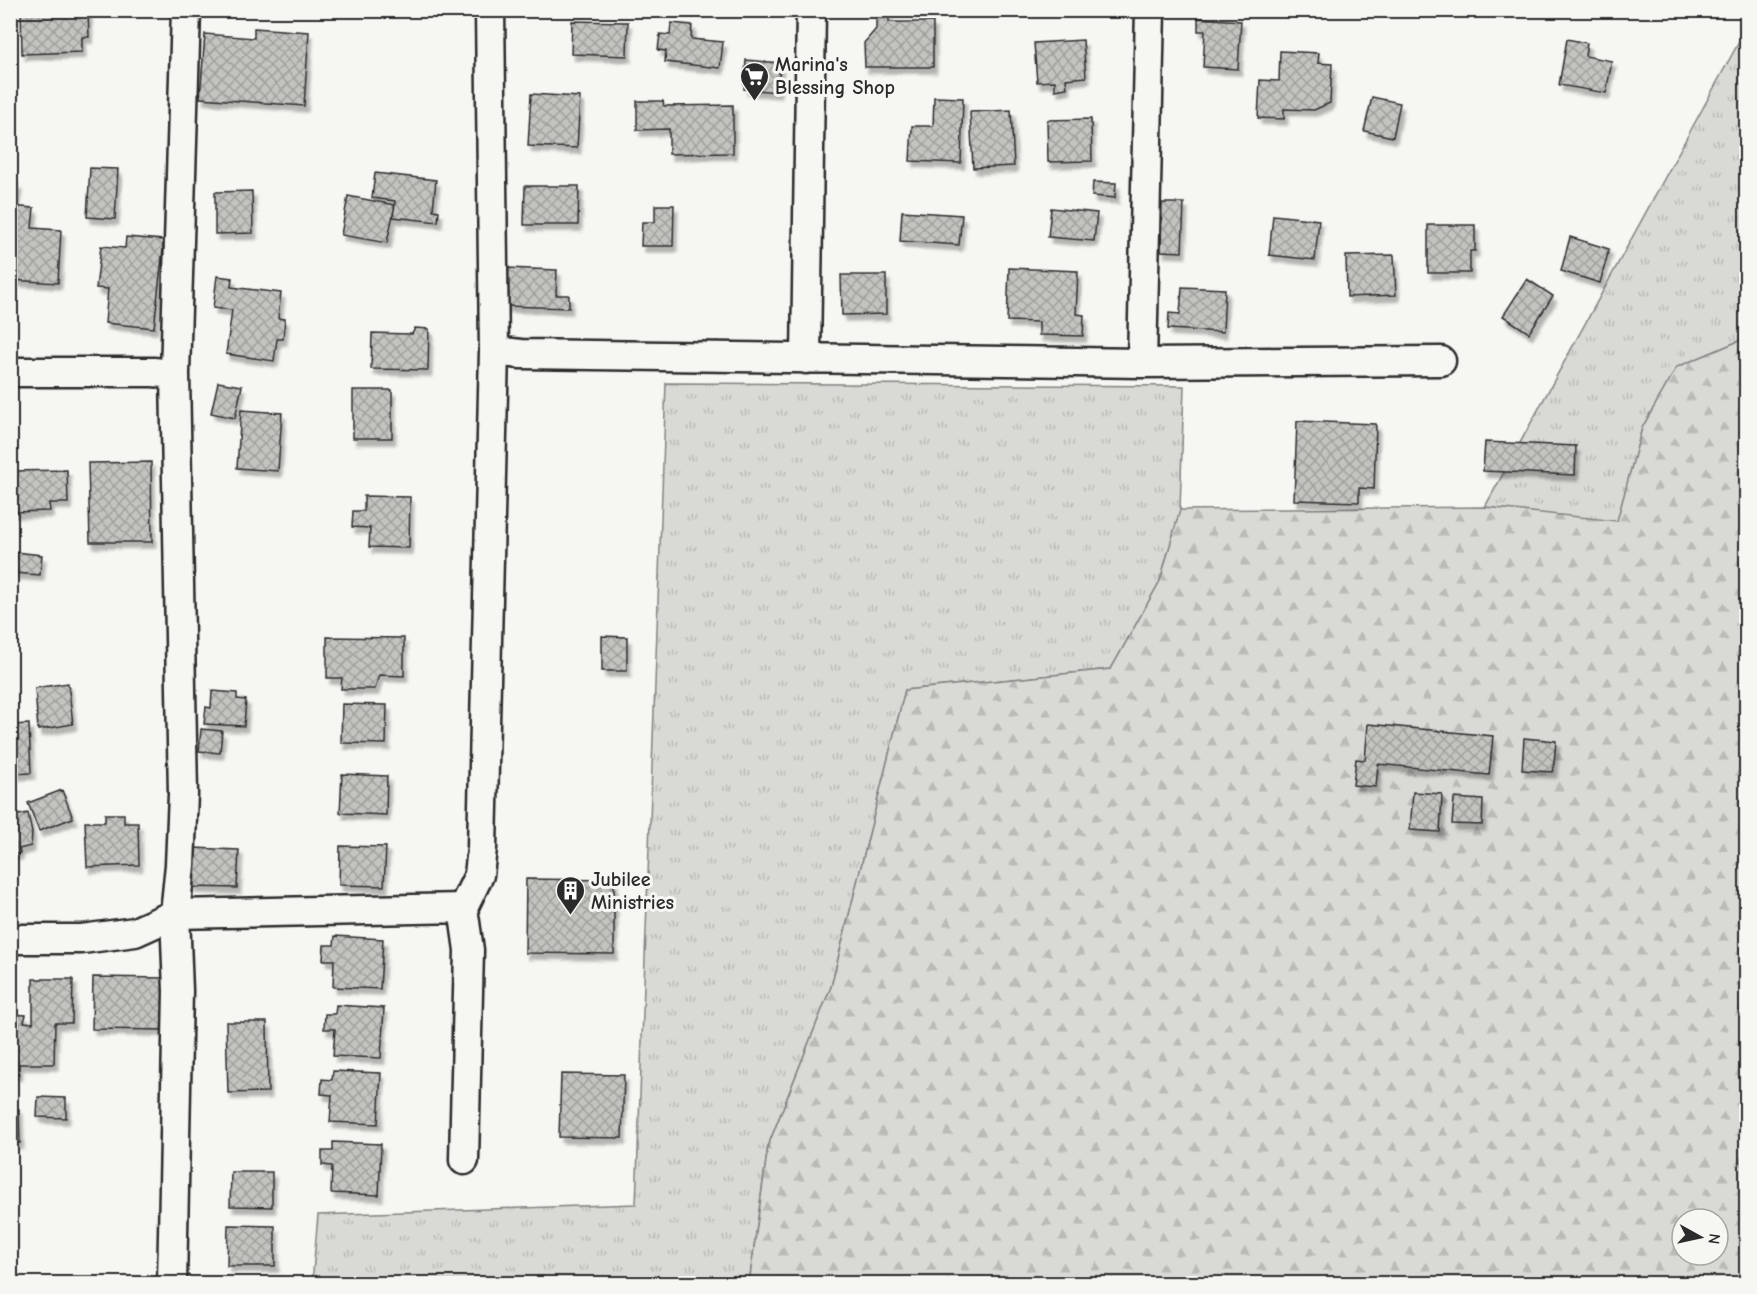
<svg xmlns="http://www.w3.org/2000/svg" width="1757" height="1294" viewBox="0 0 1757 1294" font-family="'Comic Neue',sans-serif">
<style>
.grass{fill:url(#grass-tufts);stroke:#828280;stroke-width:1.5}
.forest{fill:url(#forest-firs);stroke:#828280;stroke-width:1.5;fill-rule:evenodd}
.building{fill:url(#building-cross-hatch);stroke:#2b2b2b;stroke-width:1.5;filter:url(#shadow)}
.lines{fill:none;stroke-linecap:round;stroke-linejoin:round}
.street-casing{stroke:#2b2b2b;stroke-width:33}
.street{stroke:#f6f6f2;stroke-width:28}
.labels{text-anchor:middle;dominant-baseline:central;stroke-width:6;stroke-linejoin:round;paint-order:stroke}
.poi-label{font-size:20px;font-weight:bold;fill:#2b2b2b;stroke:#f6f6f2;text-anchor:start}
</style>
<defs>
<pattern id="grass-tufts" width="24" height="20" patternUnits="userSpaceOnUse" patternTransform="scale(1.5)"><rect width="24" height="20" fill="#d9d9d5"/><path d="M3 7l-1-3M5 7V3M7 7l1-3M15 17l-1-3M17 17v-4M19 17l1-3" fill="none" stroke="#babab7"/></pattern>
<pattern id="forest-firs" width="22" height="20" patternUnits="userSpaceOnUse" patternTransform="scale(1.5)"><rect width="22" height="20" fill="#d9d9d5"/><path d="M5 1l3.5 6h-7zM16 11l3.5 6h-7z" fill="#babab7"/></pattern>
<pattern id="building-cross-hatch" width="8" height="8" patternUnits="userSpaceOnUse" patternTransform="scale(1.5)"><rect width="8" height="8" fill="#c3c3c0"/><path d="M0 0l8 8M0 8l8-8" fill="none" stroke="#9f9f9c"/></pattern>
<filter id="shadow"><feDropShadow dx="3.5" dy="6" stdDeviation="1.5" flood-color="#0004"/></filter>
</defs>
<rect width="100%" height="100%" fill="#f6f6f2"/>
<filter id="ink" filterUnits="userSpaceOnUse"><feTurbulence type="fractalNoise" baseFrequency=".0167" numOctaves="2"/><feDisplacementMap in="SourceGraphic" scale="12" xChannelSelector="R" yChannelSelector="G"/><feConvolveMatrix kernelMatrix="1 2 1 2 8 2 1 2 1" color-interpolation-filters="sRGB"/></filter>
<g filter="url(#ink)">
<!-- grass -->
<path class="grass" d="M 1746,29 L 1746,338 L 1677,367 L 1642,428 L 1617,522 L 1485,507 Z
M 666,383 L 1184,386 L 1180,510 L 1160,581 L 1111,669 L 905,690 L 831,987 L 768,1146 L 749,1283 L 312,1284 L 318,1215 L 636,1204 Z"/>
<!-- forest -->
<path class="forest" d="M 1746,338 L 1746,1283 L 749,1284 L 768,1146 L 831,987 L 905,690 L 1111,669 L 1160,581 L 1180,510 L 1485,507 L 1617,521 L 1642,428 L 1677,367 ZM 1682,1219 L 1718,1219 L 1718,1255 L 1682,1255 Z"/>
<!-- building -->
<path class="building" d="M 21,10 L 88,10 L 89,37 L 82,37 L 82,52 L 22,54 Z
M 876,14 L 889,14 L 889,22 L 933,22 L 933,67 L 865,67 L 864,43 L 876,29 Z
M 1198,18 L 1241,21 L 1238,69 L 1203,67 L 1205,31 L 1198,31 Z
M 572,21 L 628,22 L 627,56 L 571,54 Z
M 671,23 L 692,25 L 691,39 L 723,42 L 720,68 L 665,62 L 666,51 L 658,50 L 660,34 L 670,35 Z
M 254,28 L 309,32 L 304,106 L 200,98 L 205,34 L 254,38 Z
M 1567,39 L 1587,43 L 1585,56 L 1612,61 L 1606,93 L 1559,85 Z
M 1083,40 L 1086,77 L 1066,79 L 1067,88 L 1055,90 L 1055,81 L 1037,82 L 1034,43 Z
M 1280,51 L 1319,53 L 1318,63 L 1332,64 L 1330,103 L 1314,110 L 1284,109 L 1284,119 L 1258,118 L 1260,80 L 1279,81 Z
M 746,60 L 780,63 L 778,92 L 744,89 Z
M 531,94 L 580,97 L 577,148 L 528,146 Z
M 934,97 L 963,98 L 961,163 L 910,161 L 912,126 L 933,126 Z
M 1372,97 L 1400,103 L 1393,137 L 1364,131 Z
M 637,101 L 663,101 L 664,106 L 733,105 L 733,153 L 669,154 L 669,129 L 637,130 Z
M 1011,110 L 1014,166 L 973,168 L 970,112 Z
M 1091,119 L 1092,161 L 1048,162 L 1047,120 Z
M 90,168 L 118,169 L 115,219 L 87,217 Z
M 375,173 L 436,180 L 433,210 L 439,211 L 438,222 L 393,217 L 395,201 L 372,198 Z
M 1093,182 L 1116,183 L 1115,198 L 1092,196 Z
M 10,183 L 18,184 L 16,203 L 10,202 Z
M 525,186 L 579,186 L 578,225 L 524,225 Z
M 252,191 L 253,233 L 215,234 L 215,192 Z
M 348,196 L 395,205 L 387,243 L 341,235 Z
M 1162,203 L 1184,203 L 1182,252 L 1161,251 Z
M 655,205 L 674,205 L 673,246 L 641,246 L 642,222 L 655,222 Z
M 10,206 L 34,208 L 32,228 L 61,230 L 58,283 L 10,280 Z
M 1051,208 L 1097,213 L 1094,241 L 1048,237 Z
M 902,211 L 962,215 L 959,245 L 900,241 Z
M 1273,215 L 1319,220 L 1315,260 L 1269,255 Z
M 1428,225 L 1475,225 L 1475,251 L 1470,251 L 1470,273 L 1428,273 Z
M 126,237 L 164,240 L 154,328 L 105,323 L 108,289 L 96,288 L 101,246 L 125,248 Z
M 1570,237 L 1609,249 L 1600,283 L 1561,271 Z
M 1394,255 L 1396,295 L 1347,297 L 1346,256 Z
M 506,268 L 557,270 L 556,295 L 569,295 L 569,308 L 505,306 Z
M 1009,268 L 1078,271 L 1076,314 L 1084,315 L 1083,336 L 1039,335 L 1039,322 L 1007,321 Z
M 841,275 L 886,275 L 886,314 L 842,315 Z
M 217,276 L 232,278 L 231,287 L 281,293 L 278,318 L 285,319 L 283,339 L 277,339 L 274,361 L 226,354 L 232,310 L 213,308 Z
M 1527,279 L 1553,296 L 1529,333 L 1503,316 Z
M 1182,287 L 1225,289 L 1223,332 L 1168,329 L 1169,313 L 1180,314 Z
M 415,328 L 429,329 L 428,370 L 371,369 L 372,333 L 412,334 Z
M 218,382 L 242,386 L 235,418 L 211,413 Z
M 353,390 L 392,390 L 392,438 L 353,438 Z
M 241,410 L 282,413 L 278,471 L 237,468 Z
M 1297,421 L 1376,424 L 1374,489 L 1359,488 L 1359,502 L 1294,500 Z
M 1485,442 L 1576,446 L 1575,475 L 1483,471 Z
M 151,462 L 152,542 L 90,542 L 88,463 Z
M 67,470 L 68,503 L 49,503 L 50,511 L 10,512 L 10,471 Z
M 364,496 L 410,497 L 409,548 L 369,547 L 370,528 L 352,527 L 353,511 L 364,511 Z
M 15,552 L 42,555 L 40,575 L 14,573 Z
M 602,636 L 627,637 L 627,671 L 602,671 Z
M 327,637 L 404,638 L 404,676 L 379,675 L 375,689 L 341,689 L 342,678 L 327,678 Z
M 68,683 L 73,724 L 38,730 L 35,688 Z
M 212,691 L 237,693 L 237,699 L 246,700 L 244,726 L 204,724 L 206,707 L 211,708 Z
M 342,704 L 387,705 L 386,744 L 341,743 Z
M 29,724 L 31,773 L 10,774 L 10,725 Z
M 1368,724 L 1493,736 L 1489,775 L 1378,764 L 1376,787 L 1353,785 L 1356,759 L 1365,760 Z
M 201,729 L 222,731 L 220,753 L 199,751 Z
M 1524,738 L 1556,741 L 1553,772 L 1522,770 Z
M 342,774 L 387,776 L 386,815 L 340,813 Z
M 62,790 L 73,818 L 39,831 L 28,803 Z
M 1413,792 L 1442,794 L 1440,832 L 1410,830 Z
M 1454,798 L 1483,800 L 1482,825 L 1452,824 Z
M 28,813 L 32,833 L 31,846 L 19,849 L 20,853 L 10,856 L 10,817 Z
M 105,814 L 124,814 L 124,823 L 138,823 L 139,865 L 87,867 L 85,822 L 105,822 Z
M 340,846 L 386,847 L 384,886 L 339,885 Z
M 193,848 L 239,850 L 237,888 L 192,887 Z
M 526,879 L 614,880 L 614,954 L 525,953 Z
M 335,936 L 383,939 L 380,989 L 333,987 L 334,960 L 323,960 L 324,945 L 334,945 Z
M 93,977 L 165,978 L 165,1030 L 92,1029 Z
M 33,979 L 73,979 L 72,1023 L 55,1023 L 54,1064 L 19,1064 L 19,1074 L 10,1074 L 10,1014 L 26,1015 L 24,1022 L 33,1023 Z
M 336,1005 L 384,1008 L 381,1058 L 333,1056 L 335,1029 L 324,1029 L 325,1014 L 335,1014 Z
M 226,1022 L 267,1022 L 268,1092 L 228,1093 Z
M 333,1071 L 381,1073 L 378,1124 L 330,1122 L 332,1095 L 321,1094 L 322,1079 L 332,1080 Z
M 561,1074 L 624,1075 L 622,1138 L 559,1137 Z
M 38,1097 L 66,1098 L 66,1118 L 37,1117 Z
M 10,1109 L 19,1109 L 20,1143 L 10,1143 Z
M 333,1142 L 381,1144 L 379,1195 L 331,1193 L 332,1166 L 322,1165 L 322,1151 L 333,1151 Z
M 231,1172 L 272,1172 L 272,1207 L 230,1206 Z
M 228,1225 L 275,1226 L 275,1266 L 227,1266 Z"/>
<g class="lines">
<defs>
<path id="street" d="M 494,351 L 521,354 L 1142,363 L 1441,361
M 806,359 L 811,10
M 1142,363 L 1150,10
M 10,372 L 153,372 L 175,374
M 10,939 L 82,939 L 135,932 L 175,914 L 463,908
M 464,1160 L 469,950 L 463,908 L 479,875 L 482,848 L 494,351 L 490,10
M 172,1284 L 178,991 L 175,914 L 180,865 L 183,794 L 175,374 L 186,10"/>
</defs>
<!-- street casing -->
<use href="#street" class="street-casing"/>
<!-- street -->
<use href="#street" class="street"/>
</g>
</g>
<!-- icons -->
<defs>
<symbol id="supermarket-pin" viewBox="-11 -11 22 30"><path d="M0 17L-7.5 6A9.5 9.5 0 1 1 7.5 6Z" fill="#2b2b2b" stroke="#f6f6f2"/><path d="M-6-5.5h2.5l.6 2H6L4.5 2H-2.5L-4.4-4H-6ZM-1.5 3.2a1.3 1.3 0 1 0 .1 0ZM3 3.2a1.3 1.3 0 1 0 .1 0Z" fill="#fff"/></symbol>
<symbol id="building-pin" viewBox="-11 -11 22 30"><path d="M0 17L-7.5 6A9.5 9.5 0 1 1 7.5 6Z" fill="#2b2b2b" stroke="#f6f6f2"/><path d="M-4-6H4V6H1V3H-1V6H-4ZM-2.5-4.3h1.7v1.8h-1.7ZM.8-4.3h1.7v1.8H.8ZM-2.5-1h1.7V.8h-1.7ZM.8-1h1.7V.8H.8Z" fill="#fff"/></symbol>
</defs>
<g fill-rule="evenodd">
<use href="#supermarket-pin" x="738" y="60" width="33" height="45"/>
<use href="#building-pin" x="554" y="874" width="33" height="45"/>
</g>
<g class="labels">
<!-- poi labels -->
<g class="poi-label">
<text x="775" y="64">Marina's<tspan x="775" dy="23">Blessing Shop</tspan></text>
<text x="591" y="879">Jubilee<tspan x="591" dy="23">Ministries</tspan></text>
</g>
</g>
<!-- margin -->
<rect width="1757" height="1294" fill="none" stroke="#f6f6f2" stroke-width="36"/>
<rect x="18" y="18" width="1721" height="1258" fill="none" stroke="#2b2b2b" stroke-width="2" filter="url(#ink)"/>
<!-- north arrow -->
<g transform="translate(1700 1237) rotate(98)"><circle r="28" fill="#f6f6f2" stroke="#a5a5a2" stroke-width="1.5"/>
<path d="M0-4.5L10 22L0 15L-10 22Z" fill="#2b2b2b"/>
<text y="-9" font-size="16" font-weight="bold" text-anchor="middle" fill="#2b2b2b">N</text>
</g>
</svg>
